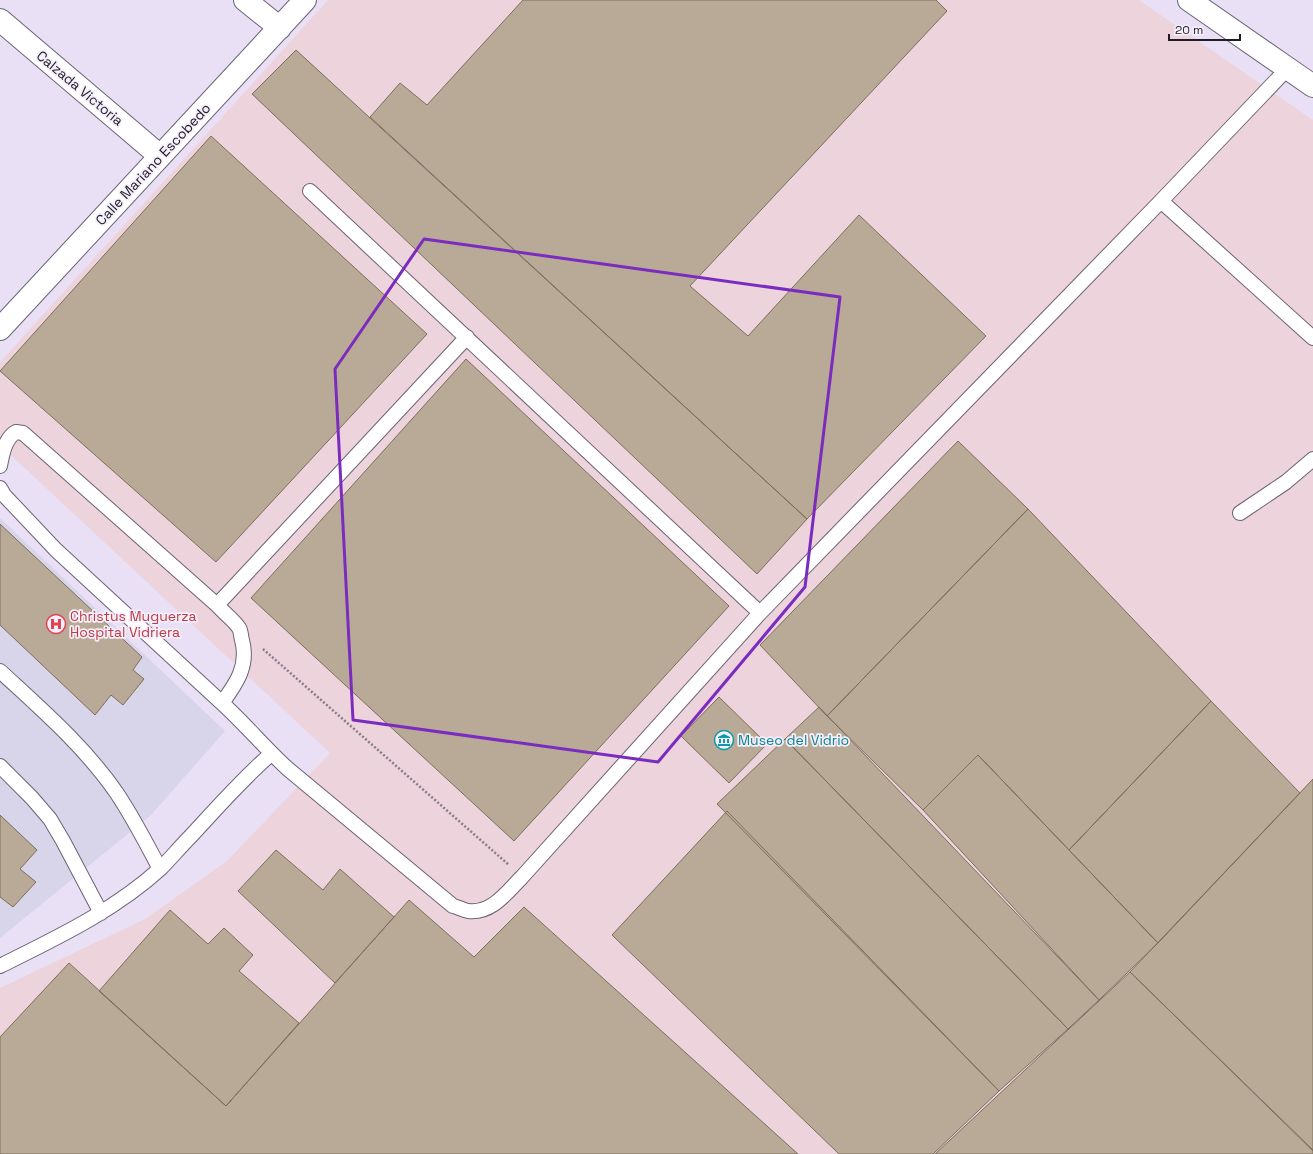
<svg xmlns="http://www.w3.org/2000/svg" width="1313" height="1154" viewBox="0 0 1313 1154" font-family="'Space Grotesk',sans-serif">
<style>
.industrial{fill:#edd3db}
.medical{fill:#d8d4e9}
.building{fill:#b9aa98;stroke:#7c6e5d}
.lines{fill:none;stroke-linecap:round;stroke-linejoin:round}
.service-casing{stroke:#6b6274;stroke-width:16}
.minor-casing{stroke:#6b6274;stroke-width:24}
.tertiary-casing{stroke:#6b6274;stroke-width:24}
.path{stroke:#847d8b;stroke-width:2.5;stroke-dasharray:2 2;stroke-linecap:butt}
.service{stroke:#fff;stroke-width:14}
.minor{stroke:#fff;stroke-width:22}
.tertiary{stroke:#fff;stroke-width:22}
.marked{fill:none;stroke:#7b2cbf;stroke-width:3;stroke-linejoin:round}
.labels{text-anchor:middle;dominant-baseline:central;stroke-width:3.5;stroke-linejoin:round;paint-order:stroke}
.street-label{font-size:14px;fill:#201c24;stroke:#f5effc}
.health-label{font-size:14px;fill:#be3a42;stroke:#f5effc;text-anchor:start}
.culture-label{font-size:14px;fill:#0d838f;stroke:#f5effc;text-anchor:start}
</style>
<rect width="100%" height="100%" fill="#eae0f5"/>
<!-- industrial -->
<path class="industrial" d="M 328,0 L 1139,0 L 1313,120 L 1313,1154 L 0,1154 L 0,988 L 145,919 L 227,861 L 330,753 L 0,445 L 0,362 Z"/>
<!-- medical -->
<path class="medical" d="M 0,518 L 225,731 L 151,815 L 0,938 Z"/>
<!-- building -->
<path class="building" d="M 523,0 L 936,0 L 947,11 L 690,286 L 748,336 L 859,215 L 986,336 L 807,519 L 370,117 L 400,83 L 427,105 Z
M 296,50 L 807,519 L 757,574 L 252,94 Z
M 211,136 L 427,334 L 216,562 L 0,371 Z
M 466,359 L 729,606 L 514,841 L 251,598 Z
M 958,441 L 1028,509 L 827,716 L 760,645 Z
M 1028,509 L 1211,701 L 1069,850 L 978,755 L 923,810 L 827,716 Z
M 0,524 L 142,657 L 133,670 L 144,679 L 123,705 L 111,695 L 95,715 L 0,625 Z
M 719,697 L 767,744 L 729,783 L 681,736 Z
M 1211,701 L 1300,793 L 1158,943 L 1069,850 Z
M 819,707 L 1099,1000 L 1068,1029 L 785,739 Z
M 785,739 L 1068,1029 L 999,1091 L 717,804 Z
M 978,755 L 1158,943 L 1099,1000 L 923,810 Z
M 1313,779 L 1313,1150 L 1130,972 Z
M 727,811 L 999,1091 L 933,1154 L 839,1154 L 612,935 Z
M 0,815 L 37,850 L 20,869 L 36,882 L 13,907 L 0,897 Z
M 276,850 L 323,890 L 340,869 L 394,917 L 335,983 L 238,891 Z
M 409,900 L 474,957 L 524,907 L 798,1154 L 0,1154 L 0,1037 L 69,963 L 226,1106 Z
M 170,910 L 208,944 L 224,928 L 253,955 L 239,971 L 299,1023 L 226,1106 L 99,991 Z
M 1130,972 L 1313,1151 L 1313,1154 L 935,1154 Z"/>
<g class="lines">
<defs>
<path id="service" d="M 310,191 L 760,613
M 1161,201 L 1313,338
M 0,466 C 2,455 5,438 16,432 L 23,433 L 217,605 C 223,612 235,621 239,628 C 241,631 241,637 242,640 C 249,666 236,684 222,703 C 245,724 265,748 288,769 L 453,906 C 458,907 463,910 468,911 C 492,914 507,892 522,877 L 760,613 L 1161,201 L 1288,68
M 0,488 L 4,495 L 56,550 L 222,703
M 1240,513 L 1286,482 L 1313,459
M 217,605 L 467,337
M 0,671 C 41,709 84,746 116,792 C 133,817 146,843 160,869
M 0,766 L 32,798 L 50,819 L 63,841 L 101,913
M 0,966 C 56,938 114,911 161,868 C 171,858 180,847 190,837 C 216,809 242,779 271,754"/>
<path id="minor" d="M 245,0 L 280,28
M 0,20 L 160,156
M 0,329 L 305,0"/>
<path id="tertiary" d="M 1189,0 L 1313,86"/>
</defs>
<!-- service casing -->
<use href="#service" class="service-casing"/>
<!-- minor casing -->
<use href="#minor" class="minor-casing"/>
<!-- tertiary casing -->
<use href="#tertiary" class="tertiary-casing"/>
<!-- path -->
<path class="path" d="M 263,649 L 509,865"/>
<!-- service -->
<use href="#service" class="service"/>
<!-- minor -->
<use href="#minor" class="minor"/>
<!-- tertiary -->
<use href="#tertiary" class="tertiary"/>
</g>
<!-- marked area -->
<path class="marked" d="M 424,239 L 840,297 L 805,587 L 658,762 L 353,720 L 335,369 Z"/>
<!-- icons -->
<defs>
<symbol id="hospital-ring" viewBox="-11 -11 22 22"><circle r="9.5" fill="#f5effc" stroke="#e0444e" stroke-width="1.5"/><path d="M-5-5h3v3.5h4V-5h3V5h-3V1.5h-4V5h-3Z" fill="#e0444e"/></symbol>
<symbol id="museum-ring" viewBox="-11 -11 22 22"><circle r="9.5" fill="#f5effc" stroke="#0f9aa8" stroke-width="1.5"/><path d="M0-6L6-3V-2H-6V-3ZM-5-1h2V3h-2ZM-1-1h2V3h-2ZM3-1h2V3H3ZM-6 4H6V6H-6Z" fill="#0f9aa8"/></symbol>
</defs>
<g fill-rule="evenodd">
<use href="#hospital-ring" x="45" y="613" width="22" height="22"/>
<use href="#museum-ring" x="713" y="729" width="22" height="22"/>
</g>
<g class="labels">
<!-- street labels -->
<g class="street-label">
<text transform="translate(80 88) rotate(40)">Calzada Victoria</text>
<text transform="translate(153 164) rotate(-47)">Calle Mariano Escobedo</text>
</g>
<!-- health labels -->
<g class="health-label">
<text x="70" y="616">Christus Muguerza<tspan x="70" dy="16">Hospital Vidriera</tspan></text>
</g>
<!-- culture labels -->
<g class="culture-label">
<text x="738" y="740">Museo del Vidrio</text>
</g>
</g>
<!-- scale -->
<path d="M1169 34v6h71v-6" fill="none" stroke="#201c24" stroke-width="2"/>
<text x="1175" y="34" font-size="12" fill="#201c24" stroke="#f5effc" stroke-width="3" paint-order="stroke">20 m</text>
</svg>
